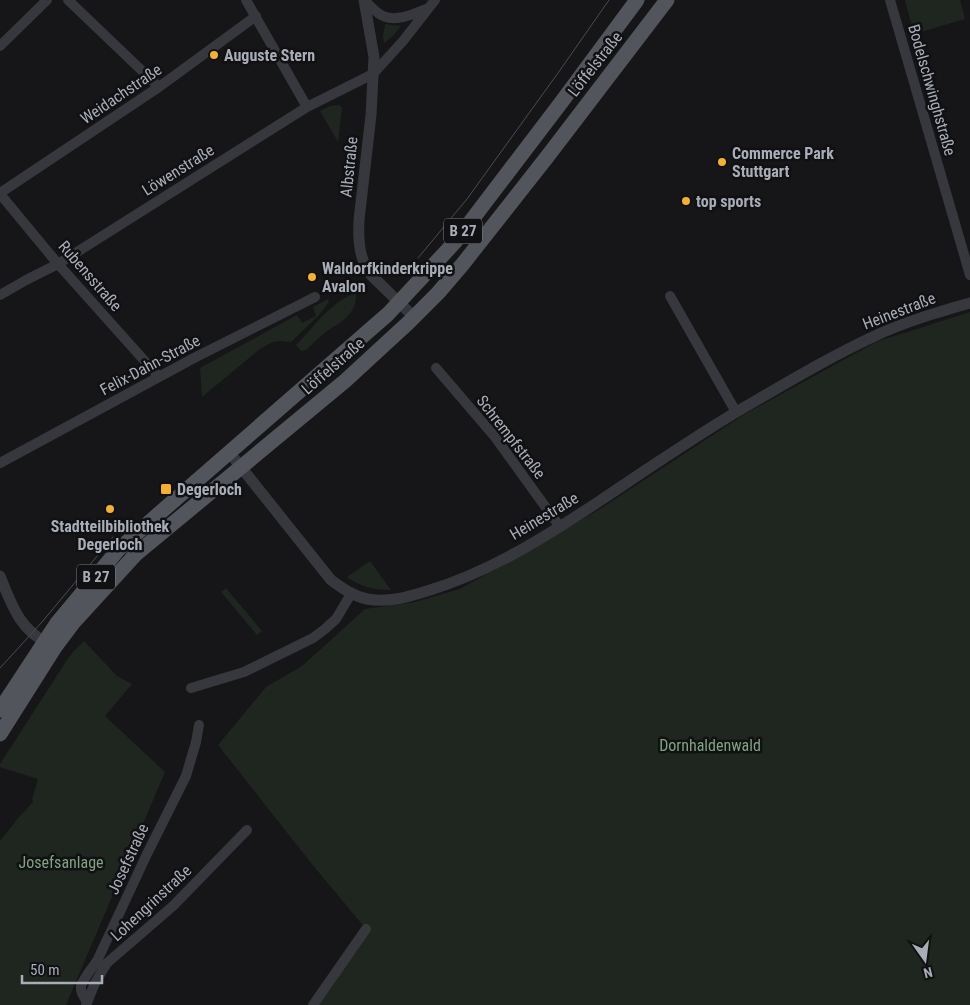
<svg xmlns="http://www.w3.org/2000/svg" width="970" height="1005" viewBox="0 0 970 1005" font-family="'Roboto Condensed',sans-serif">
<style>
.green{fill:#1e261f}
.lines{fill:none;stroke-linecap:round;stroke-linejoin:round}
.minor{stroke:#37383d;stroke-width:10}
.tertiary{stroke:#37383d;stroke-width:11}
.primary{stroke:#53555c;stroke-width:15}
.tram{stroke:#4a4c52;stroke-width:1}
.poi-dot{fill:#f2b134;stroke:#111113;stroke-width:2}
.labels{text-anchor:middle;dominant-baseline:central;stroke-width:5;stroke-linejoin:round;paint-order:stroke}
.shield{fill:#111113;stroke:#7b7e86;stroke-width:1}
.shield-label{font-size:15px;font-weight:bold;fill:#a8adb8}
.poi-label{font-size:16px;font-weight:bold;fill:#a8adb8;stroke:#111113;text-anchor:start}
.street-label{font-size:16px;fill:#a8adb8;stroke:#111113}
.park-label{font-size:16px;fill:#7fa381;stroke:#111113}
</style>
<rect width="100%" height="100%" fill="#161618"/>
<!-- green -->
<path class="green" d="M 905,0 L 960,0 L 965,19 L 914,34 Z
M 385,24 L 401,26 L 393,36 L 384,43 L 383,36 Z
M 340,105 L 342,108 L 338,142 L 320,111 L 330,106 Z
M 356,293 C 357,312 344,321 330,329 C 322,334 314,343 306,350 L 301,351 L 296,345 C 315,326 330,302 356,293 Z
M 328,299 L 329,302 L 319,315 L 291,342 L 281,341 L 273,342 L 261,348 L 202,397 L 200,368 L 297,315 L 302,323 L 316,316 L 313,307 Z
M 970,312 L 970,1005 L 317,1005 L 366,929 L 311,863 L 218,745 L 266,687 L 302,666 L 365,609 L 415,602 L 460,589 L 600,509 L 745,414 L 876,342 Z
M 370,561 L 391,590 C 374,590 361,587 347,577 Z
M 226,588 L 262,631 L 257,635 L 221,592 Z
M 84,641 L 117,676 L 132,684 L 105,716 L 165,772 L 66,1005 L 0,1005 L 0,841 L 19,817 L 33,802 L 32,799 L 38,779 L 0,767 L 0,764 L 67,660 L 73,652 Z"/>
<g class="lines">
<!-- minor -->
<path class="minor" d="M 68,0 L 159,87
M 246,0 L 307,107
M 364,0 C 370,5 376,13 383,16 C 396,22 414,14 426,9
M 890,0 L 970,275
M 0,46 L 47,0
M 0,193 L 159,87 L 256,16
M 0,194 L 58,264 L 159,377
M 0,295 L 28,279 L 58,264 L 307,107 L 373,74 L 403,41 L 435,0
M 670,296 L 736,412
M 436,368 L 495,437 L 560,527
M 0,463 L 194,358 L 315,297
M 191,688 L 244,672 L 313,638 L 325,629 L 336,619 L 351,594
M 87,1002 C 84,997 80,992 81,986 C 83,979 92,968 97,961 L 147,854 L 186,776 L 196,742 L 199,725
M 86,1005 L 95,983 L 107,963 L 173,906 L 247,830
M 313,1005 L 366,929"/>
<!-- tertiary -->
<path class="tertiary" d="M 364,0 L 374,57 L 371,115 L 359,220 C 358,240 359,259 371,275 L 414,317
M 229,452 L 331,580 C 342,588 353,596 367,599 C 387,603 408,597 427,591 C 490,572 547,536 601,500 C 646,470 691,439 738,411 C 783,385 829,357 877,335 C 907,321 939,312 970,303
M 0,576 C 12,606 20,631 51,645"/>
<!-- primary -->
<path class="primary" d="M 0,710 L 57,623 L 118,550 L 154,518 L 388,314 L 455,242 L 560,104 L 637,0
M 0,734 L 55,647 L 73,623 L 136,554 L 345,381 L 408,323 L 438,293 L 462,265 L 547,157 L 667,0"/>
<!-- tram -->
<path class="tram" d="M 418,258 L 467,199 L 558,73 L 609,0
M 0,668 L 42,622 L 113,537"/>
</g>
<!-- markers -->
<g class="poi-dot">
<circle cx="214" cy="55" r="5"/>
<circle cx="722" cy="162" r="5"/>
<circle cx="686" cy="201" r="5"/>
<circle cx="312" cy="277" r="5"/>
<rect x="160" y="483" width="12" height="12" rx="2.5"/>
<circle cx="110" cy="509" r="5"/>
</g>
<g class="labels">
<!-- shield labels -->
<g class="shield">
<rect x="444" y="218.5" width="38" height="25" rx="4"/>
<rect x="77" y="564.5" width="38" height="25" rx="4"/>
</g>
<g class="shield-label">
<text x="463" y="231">B 27</text>
<text x="96" y="577">B 27</text>
</g>
<!-- poi labels -->
<g class="poi-label">
<text x="224" y="55">Auguste Stern</text>
<text x="732" y="153">Commerce Park<tspan x="732" dy="18">Stuttgart</tspan></text>
<text x="696" y="201">top sports</text>
<text x="322" y="268">Waldorfkinderkrippe<tspan x="322" dy="18">Avalon</tspan></text>
<text x="177" y="489">Degerloch</text>
<text x="110" y="526" text-anchor="middle">Stadtteilbibliothek<tspan x="110" dy="18">Degerloch</tspan></text>
</g>
<!-- street labels -->
<g class="street-label">
<text transform="translate(595 64) rotate(-52)">Löffelstraße</text>
<text transform="translate(932 90) rotate(74)">Bodelschwinghstraße</text>
<text transform="translate(121 94) rotate(-34)">Weidachstraße</text>
<text transform="translate(349 167) rotate(-84)">Albstraße</text>
<text transform="translate(178 170) rotate(-32)">Löwenstraße</text>
<text transform="translate(90 276) rotate(49)">Rubensstraße</text>
<text transform="translate(899 311) rotate(-21)">Heinestraße</text>
<text transform="translate(150 365) rotate(-28)">Felix-Dahn-Straße</text>
<text transform="translate(333 366) rotate(-41)">Löffelstraße</text>
<text transform="translate(511 437) rotate(52)">Schrempfstraße</text>
<text transform="translate(544 516) rotate(-31)">Heinestraße</text>
<text transform="translate(128 859) rotate(-65)">Josefstraße</text>
<text transform="translate(151 903) rotate(-43)">Lohengrinstraße</text>
</g>
<!-- park labels -->
<g class="park-label">
<text x="710" y="745">Dornhaldenwald</text>
<text x="61" y="862">Josefsanlage</text>
</g>
</g>
<!-- north arrow -->
<g transform="translate(925 960) rotate(166)" stroke="#111113" stroke-width="4" paint-order="stroke">
<path d="M0-4L9 19L0 12L-9 19Z" fill="#a8adb8"/>
<text y="-8" font-size="14" font-weight="bold" text-anchor="middle" fill="#a8adb8">N</text>
</g>
<!-- scale -->
<path d="M22 975v8h80v-8" fill="none" stroke="#a8adb8" stroke-width="2.5"/>
<text x="30" y="975" font-size="15" fill="#a8adb8" stroke="#111113" stroke-width="4" paint-order="stroke">50 m</text>
</svg>
